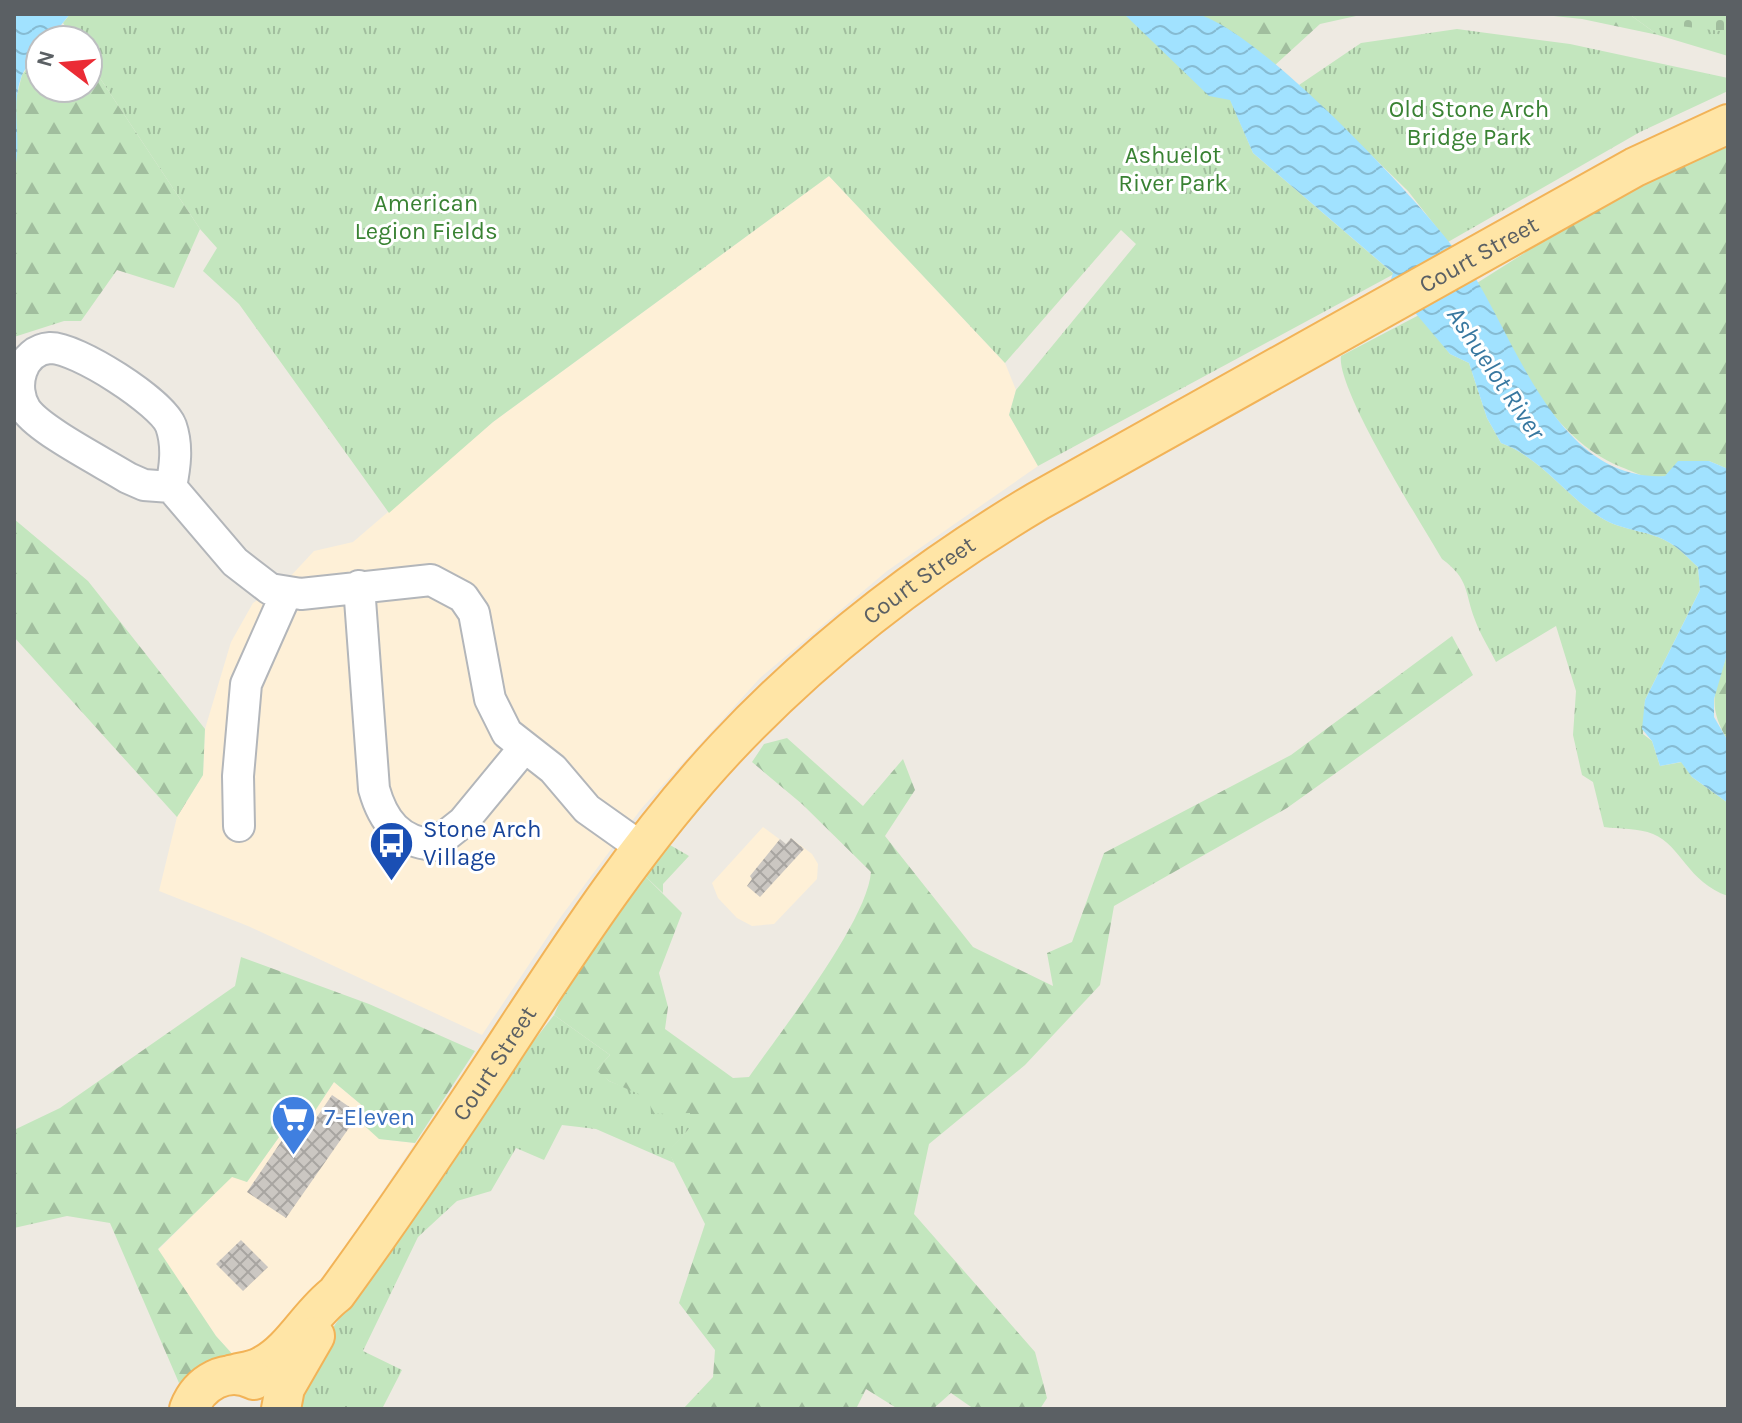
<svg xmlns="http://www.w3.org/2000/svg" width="1742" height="1423" viewBox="0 0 1742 1423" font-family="Karla,sans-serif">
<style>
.commercial{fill:#fef0d7}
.grass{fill:url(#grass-tufts)}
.forest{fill:url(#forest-firs)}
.cemetery{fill:url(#cemetery-stones)}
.water{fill:url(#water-waves)}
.building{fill:url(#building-cross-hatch)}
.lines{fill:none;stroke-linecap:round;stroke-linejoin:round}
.minor-casing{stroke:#b3b6ba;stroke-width:34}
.major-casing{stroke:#f2b357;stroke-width:42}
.minor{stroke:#fff;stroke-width:30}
.major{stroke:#ffe5a6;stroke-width:38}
.labels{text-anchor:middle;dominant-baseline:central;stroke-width:6;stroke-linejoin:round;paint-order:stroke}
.park-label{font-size:24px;fill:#398233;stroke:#fff}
.street-label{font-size:24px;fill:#5b6064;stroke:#fff}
.transit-label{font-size:24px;fill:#164399;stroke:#fff;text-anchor:start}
.shop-label{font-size:24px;fill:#366cbe;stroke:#fff;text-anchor:start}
.water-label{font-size:26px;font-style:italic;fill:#3878a0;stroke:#fff}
</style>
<defs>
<pattern id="grass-tufts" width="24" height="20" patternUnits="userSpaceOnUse" patternTransform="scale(2)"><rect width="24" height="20" fill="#c3e6be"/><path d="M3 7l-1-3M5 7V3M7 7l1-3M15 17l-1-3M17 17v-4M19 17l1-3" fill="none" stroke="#a1be9e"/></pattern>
<pattern id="forest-firs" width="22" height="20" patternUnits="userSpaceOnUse" patternTransform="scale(2)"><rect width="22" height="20" fill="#c3e6be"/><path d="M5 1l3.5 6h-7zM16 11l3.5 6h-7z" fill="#a1be9e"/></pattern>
<pattern id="cemetery-stones" width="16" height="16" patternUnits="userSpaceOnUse" patternTransform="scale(2)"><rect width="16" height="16" fill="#c3e6be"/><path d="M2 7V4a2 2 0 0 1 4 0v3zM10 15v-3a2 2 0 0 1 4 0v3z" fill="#a1be9e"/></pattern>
<pattern id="water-waves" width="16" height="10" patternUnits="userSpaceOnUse" patternTransform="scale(2)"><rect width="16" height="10" fill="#a1e2ff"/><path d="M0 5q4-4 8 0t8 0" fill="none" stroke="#86bbd2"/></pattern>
<pattern id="building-cross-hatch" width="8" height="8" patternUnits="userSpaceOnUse" patternTransform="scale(2)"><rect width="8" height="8" fill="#cbc7c2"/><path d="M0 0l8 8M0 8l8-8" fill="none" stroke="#a8a5a1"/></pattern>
</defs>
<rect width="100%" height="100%" fill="#eeeae2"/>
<!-- commercial -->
<path class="commercial" d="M 829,176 L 1005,363 L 1016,390 L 1009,415 L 1038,466 L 887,571 L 760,678 L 641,809 L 560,918 L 482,1035 L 248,926 L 159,891 L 177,817 L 203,775 L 205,729 L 231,642 L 253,603 L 287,580 L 314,551 L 353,542 L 493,422 Z
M 763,827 L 786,844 L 791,838 L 812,854 L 818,864 L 817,879 L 774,924 L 752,926 L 737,918 L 718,898 L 712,883 Z
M 334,1082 L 365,1108 L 379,1139 L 415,1143 L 338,1258 L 295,1313 L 259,1349 L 235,1357 L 216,1336 L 158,1250 L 232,1176 L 247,1182 L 292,1119 L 305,1126 Z"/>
<!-- grass -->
<path class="grass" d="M 70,14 L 1124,14 L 1230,99 L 1253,153 L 1394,274 L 1038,466 L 1009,415 L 1016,390 L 1136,244 L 1121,230 L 1005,363 L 829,176 L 493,422 L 389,513 L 239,304 L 203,271 L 217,248 L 200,229 L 88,60 L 88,40 L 75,40 L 63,23 Z
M 1629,14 L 1728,14 L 1728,56 L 1658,35 Z
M 1457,29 L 1570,44 L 1728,78 L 1728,91 L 1640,132 L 1448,242 L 1408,191 L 1299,85 L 1361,43 Z
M 1419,315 L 1450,354 L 1469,363 L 1487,418 L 1501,443 C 1544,459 1566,498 1605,520 C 1625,531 1651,531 1670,543 C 1680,549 1689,559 1698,567 L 1700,590 L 1645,700 L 1643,734 L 1652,741 L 1660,766 L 1682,762 L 1692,777 L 1728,803 L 1728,896 C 1687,882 1682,846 1653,834 C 1639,828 1619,829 1604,827 L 1593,782 L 1582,775 L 1573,735 L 1576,691 L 1556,626 L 1496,662 C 1489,648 1480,634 1475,620 C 1464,591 1470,580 1442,559 C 1421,523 1336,389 1341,356 Z
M 707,791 L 715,791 L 670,845 L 689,856 L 663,884 L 663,893 L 645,876 Z
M 554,1015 L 610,1055 L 597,1069 L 609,1081 L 690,1112 L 690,1128 L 669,1151 L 674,1163 L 596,1129 L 562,1125 L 544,1160 L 516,1148 L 491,1191 L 457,1201 L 418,1237 L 363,1351 L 402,1370 L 382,1409 L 298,1409 L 307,1365 L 519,1060 Z"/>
<!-- forest -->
<path class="forest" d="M 1197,14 L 1365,14 L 1320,24 L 1274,66 L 1235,34 Z
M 1535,14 L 1629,14 L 1658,35 L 1582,19 Z
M 40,52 L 40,88 L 88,88 L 88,60 L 200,229 L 174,288 L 117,270 L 81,321 L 64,321 L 14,337 L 15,103 L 22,75 Z
M 1728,147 L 1728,469 L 1709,461 C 1690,467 1670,479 1650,477 C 1640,476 1630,470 1621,467 C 1547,437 1512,350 1477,283 C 1557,232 1639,181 1728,147 Z
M 14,519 L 88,581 L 205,729 L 203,775 L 177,817 L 14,637 Z
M 1452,636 L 1473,675 L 1287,808 L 1114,906 L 1100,985 L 1025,1065 L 929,1144 L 914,1214 L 1035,1352 L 1047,1398 L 1040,1409 L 974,1409 L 951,1393 L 933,1409 L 898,1409 L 866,1389 L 856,1409 L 683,1409 L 713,1377 L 715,1350 L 679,1303 L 705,1224 L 668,1151 L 690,1128 L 690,1113 L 651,1114 L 650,1099 L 609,1081 L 596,1070 L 610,1055 L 554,1015 C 577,964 610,919 645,876 L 682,913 L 659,973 L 668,1007 L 665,1029 L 733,1078 L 749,1077 C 781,1031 867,922 871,872 L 802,804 L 752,762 L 764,744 L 787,738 L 863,806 L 903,759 L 915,790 L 885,836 L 973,947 L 1053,986 L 1047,953 L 1072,942 L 1104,853 L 1291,755 Z
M 1728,651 L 1728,741 C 1705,702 1716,692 1728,651 Z
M 241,957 L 369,1004 L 475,1051 L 415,1143 L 379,1139 L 357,1119 L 364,1107 L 334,1082 L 305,1126 L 292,1119 L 247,1182 L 232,1177 L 158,1249 L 216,1336 L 235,1357 L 206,1364 L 179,1383 L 110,1223 L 67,1216 L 14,1228 L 14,1130 L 60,1108 L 235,986 Z"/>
<!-- cemetery -->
<path class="cemetery" d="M 1652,14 L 1728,14 L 1728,32 L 1680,26 Z"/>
<!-- water -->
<path class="water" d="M 14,14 L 70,14 L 49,40 L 40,40 C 40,58 26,63 21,78 C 10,109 23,141 14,172 Z
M 1124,14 C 1146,14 1176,9 1197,14 C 1262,31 1432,212 1471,271 C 1517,342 1558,482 1665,476 L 1678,461 L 1709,461 L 1728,469 L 1728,651 L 1714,699 L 1714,717 L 1728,741 L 1728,803 L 1692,777 L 1681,762 L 1660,766 L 1652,741 L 1642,729 L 1645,700 L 1700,590 L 1698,567 C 1689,559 1680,549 1670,543 C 1651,531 1625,531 1605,520 C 1566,498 1544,459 1501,443 L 1487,418 L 1469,363 L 1450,354 L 1395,289 L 1390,282 L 1393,273 L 1253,153 L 1230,100 L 1209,96 Z"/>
<!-- building -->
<path class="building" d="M 791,838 L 804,849 L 760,897 L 747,886 L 752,879 L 750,876 L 780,839 L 786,844 Z
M 332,1095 L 351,1108 L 343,1120 L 351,1125 L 286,1218 L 247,1192 L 293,1124 L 306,1133 Z
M 241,1240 L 268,1267 L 243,1291 L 216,1264 Z"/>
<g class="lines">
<defs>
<path id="minor" d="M 171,487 C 175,467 178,446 171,426 C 162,402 76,347 50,348 C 21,350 11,387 26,410 C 41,431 104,463 128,478 L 144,485 L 171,487 L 235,562 L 270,589 L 301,594 L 431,580 L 463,597 L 474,613 L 490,699 L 507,733 L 553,769 L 587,809 L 642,848
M 359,586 L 374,789 C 383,821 399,842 434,845 L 463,822 L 524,748
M 239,826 L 238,776 L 246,684 L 286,594"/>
<g id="major">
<path id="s1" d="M 231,1375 C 241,1372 253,1371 262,1366 C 292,1351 309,1314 336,1294 C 393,1216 447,1136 500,1055 C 570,948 639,841 726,748 C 819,649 922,570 1038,501 L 1635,167 L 1728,124"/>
<path d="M 189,1409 C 199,1383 227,1366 254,1380"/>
<path d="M 281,1409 L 285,1388 L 315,1336"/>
</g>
</defs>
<!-- minor casing -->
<use href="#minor" class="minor-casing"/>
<!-- major casing -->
<use href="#major" class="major-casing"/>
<!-- minor -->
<use href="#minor" class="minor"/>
<!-- major -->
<use href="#major" class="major"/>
</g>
<!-- icons -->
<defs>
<symbol id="bus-pin" viewBox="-11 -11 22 30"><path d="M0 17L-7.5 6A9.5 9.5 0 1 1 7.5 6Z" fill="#1a4fb4" stroke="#fff"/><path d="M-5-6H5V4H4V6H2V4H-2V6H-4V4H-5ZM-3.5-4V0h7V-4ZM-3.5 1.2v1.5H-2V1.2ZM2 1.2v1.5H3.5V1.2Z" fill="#fff"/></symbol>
<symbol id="supermarket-pin" viewBox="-11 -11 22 30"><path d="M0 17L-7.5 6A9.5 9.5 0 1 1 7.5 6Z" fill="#3f7fe0" stroke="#fff"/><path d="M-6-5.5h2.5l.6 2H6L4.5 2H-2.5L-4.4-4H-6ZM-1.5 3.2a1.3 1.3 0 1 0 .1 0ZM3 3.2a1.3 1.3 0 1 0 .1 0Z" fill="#fff"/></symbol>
</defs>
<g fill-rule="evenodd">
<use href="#bus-pin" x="366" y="818" width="51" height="69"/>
<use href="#supermarket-pin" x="268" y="1092" width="51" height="69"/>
</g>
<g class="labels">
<!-- park labels -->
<g class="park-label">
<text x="1469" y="109">Old Stone Arch<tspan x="1469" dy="28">Bridge Park</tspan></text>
<text x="1173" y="155">Ashuelot<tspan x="1173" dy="28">River Park</tspan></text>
<text x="426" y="203">American<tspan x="426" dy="28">Legion Fields</tspan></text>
</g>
<!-- street labels -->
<g class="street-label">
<text stroke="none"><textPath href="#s1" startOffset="1712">Court Street</textPath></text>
<text stroke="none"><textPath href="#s1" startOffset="1064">Court Street</textPath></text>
<text stroke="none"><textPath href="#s1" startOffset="416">Court Street</textPath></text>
</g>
<!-- transit labels -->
<g class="transit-label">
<text x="423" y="829">Stone Arch<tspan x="423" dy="28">Village</tspan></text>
</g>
<!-- shop labels -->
<g class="shop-label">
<text x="324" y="1117">7-Eleven</text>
</g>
<!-- water labels -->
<g class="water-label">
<text transform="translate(1496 373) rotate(56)">Ashuelot River</text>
</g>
</g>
<!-- border -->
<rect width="1742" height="1423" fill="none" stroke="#5b6064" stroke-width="32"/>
<!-- north arrow -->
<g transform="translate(64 64) rotate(286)"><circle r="38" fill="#ffffff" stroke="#bdbfc1" stroke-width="2"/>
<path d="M0-6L14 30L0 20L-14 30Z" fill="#eb2c35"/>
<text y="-12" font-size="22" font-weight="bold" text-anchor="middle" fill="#5b6064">N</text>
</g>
</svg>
